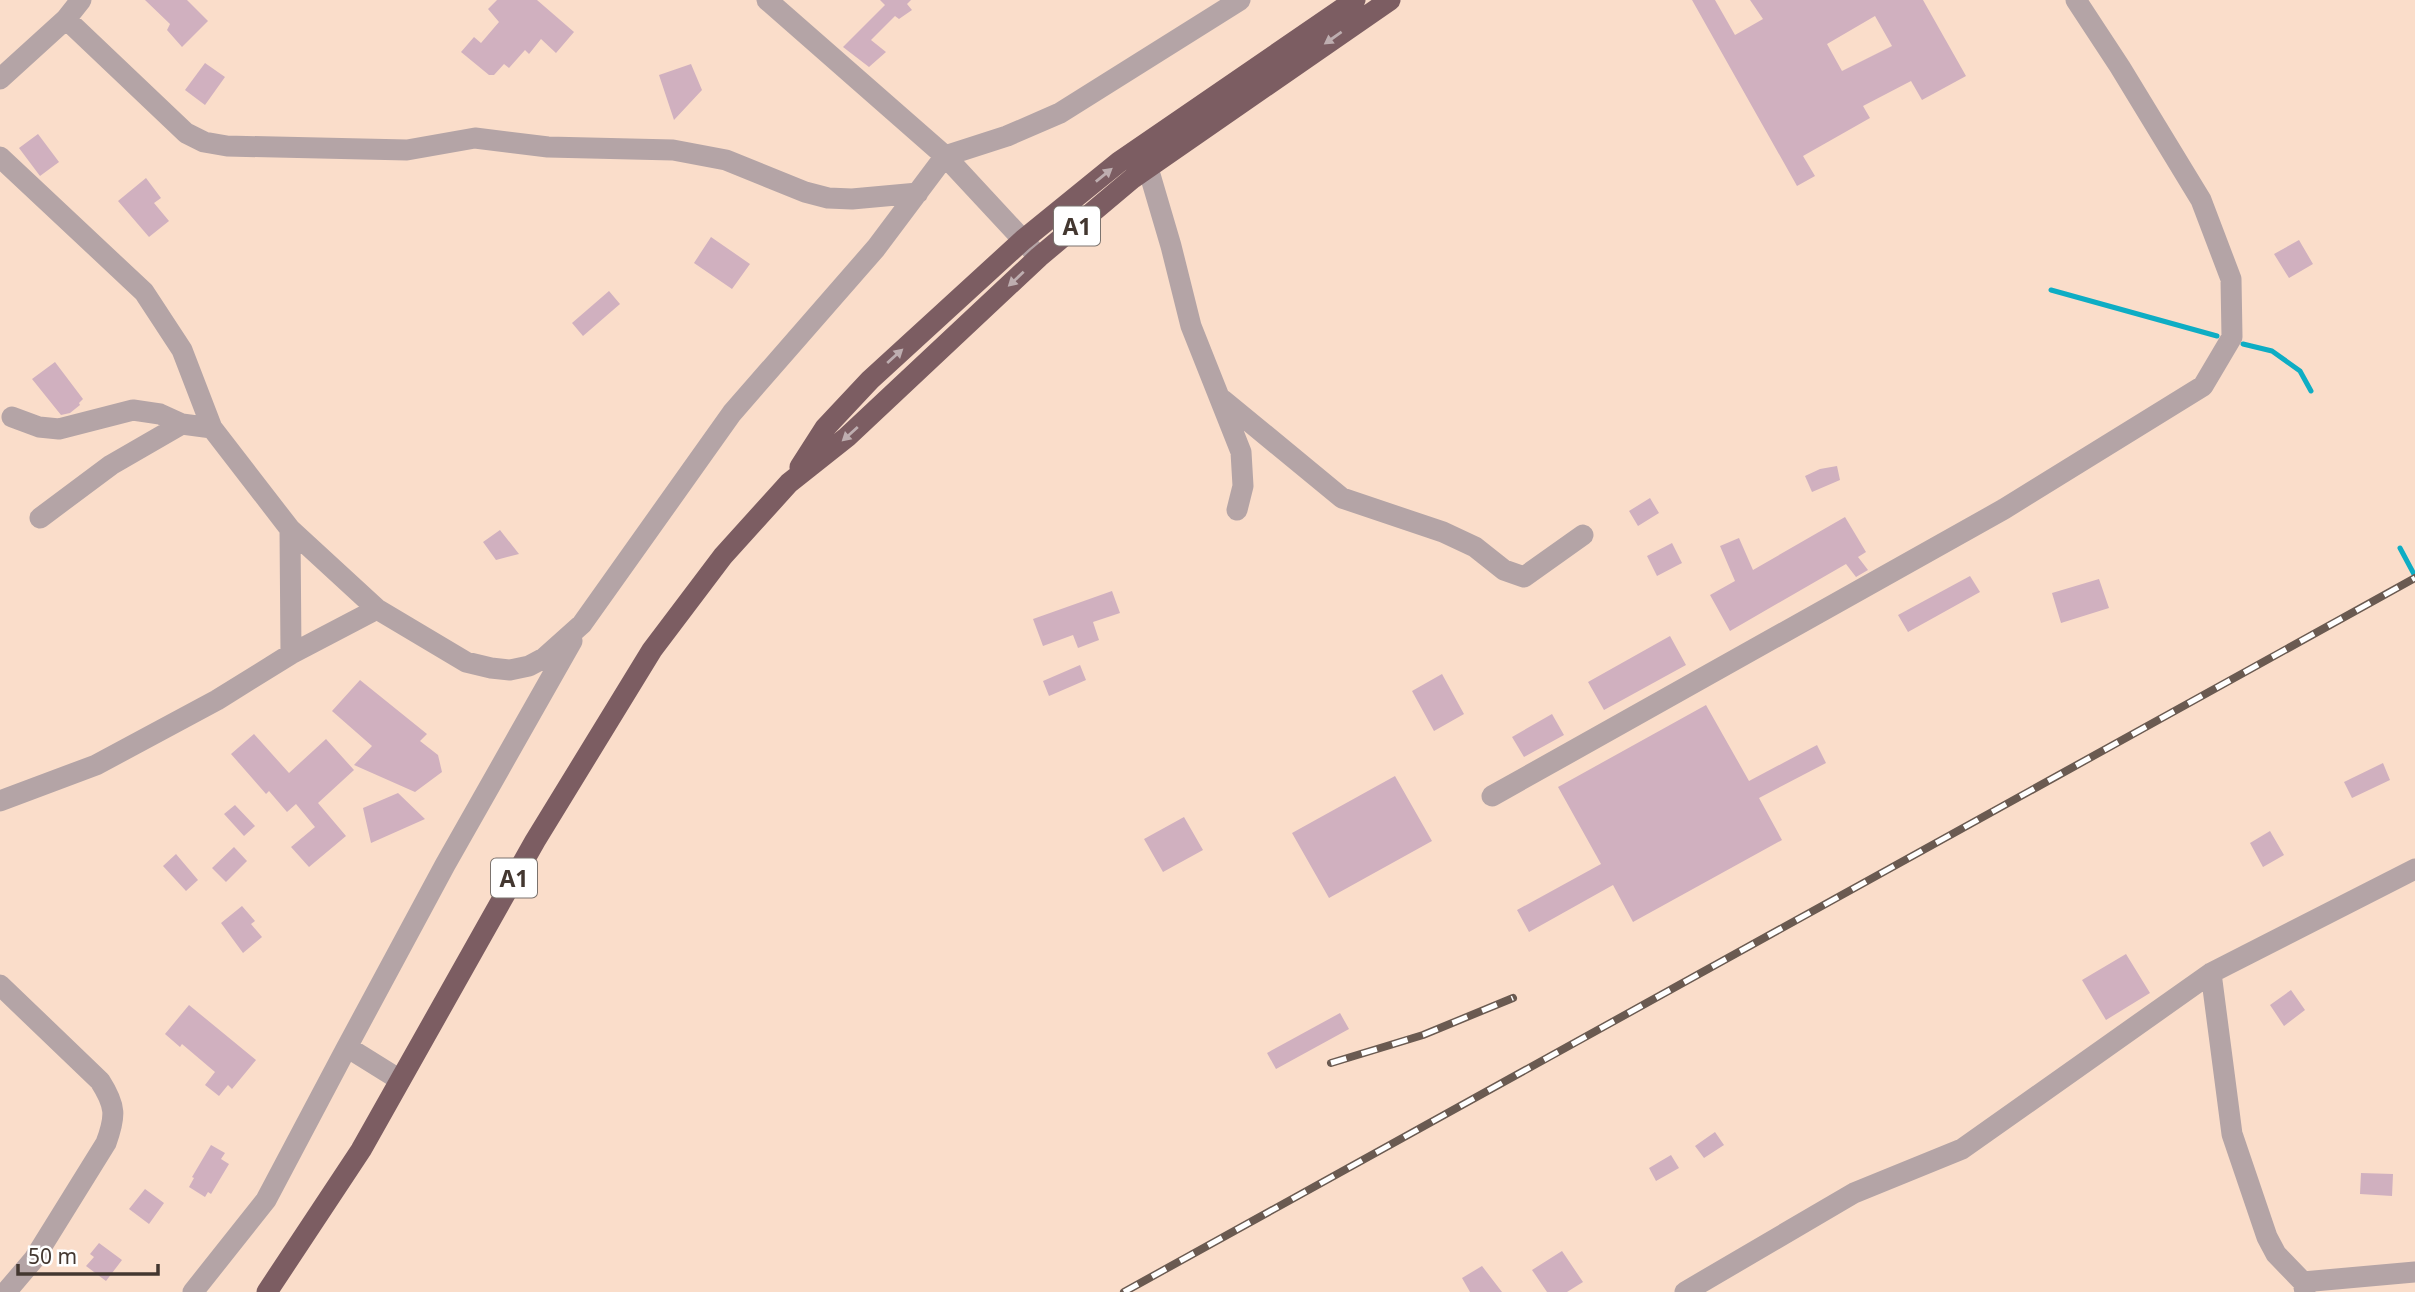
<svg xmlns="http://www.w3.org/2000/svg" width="2415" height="1292" viewBox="0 0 2415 1292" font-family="'Noto Sans',sans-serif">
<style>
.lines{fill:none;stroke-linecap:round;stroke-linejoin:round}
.stream{stroke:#0eadc4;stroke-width:5}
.building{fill:#d0b0bf;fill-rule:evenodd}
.minor{stroke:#b4a4a6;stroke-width:21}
.highway{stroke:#7c5d62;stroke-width:21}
.rail-casing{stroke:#6a5a51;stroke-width:8}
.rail{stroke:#fff;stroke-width:5;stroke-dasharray:16;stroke-linecap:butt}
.oneway{fill:#beaeb0}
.labels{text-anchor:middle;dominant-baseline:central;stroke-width:6;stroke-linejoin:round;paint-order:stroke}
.shield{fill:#fff;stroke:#7b736e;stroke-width:2}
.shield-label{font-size:23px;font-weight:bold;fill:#433730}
</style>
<rect width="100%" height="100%" fill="#faddca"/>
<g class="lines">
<!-- stream -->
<path class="stream" d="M 2051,290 L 2217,336
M 2243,344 L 2272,351 L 2300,371 L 2311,391
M 2400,548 L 2415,576"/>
</g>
<!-- building -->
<path class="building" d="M 145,0 L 187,0 L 208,21 L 182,47 L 167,30 L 170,24 Z
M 497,0 L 537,0 L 574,32 L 556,53 L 541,39 L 529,54 L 525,50 L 509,68 L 504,64 L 494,75 L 489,75 L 461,52 L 474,37 L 481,43 L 499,22 L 488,9 Z
M 880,0 L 911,0 L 907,4 L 912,10 L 899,19 L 895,16 L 871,40 L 886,52 L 869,67 L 843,47 L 885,5 Z
M 1692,0 L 1715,0 L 1735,35 L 1763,19 L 1750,0 L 1923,0 L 1966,76 L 1922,100 L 1911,81 L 1863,106 L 1870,118 L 1803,156 L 1815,176 L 1797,186 ZM 1875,16 L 1892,46 L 1842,71 L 1827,44 Z
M 205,63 L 225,77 L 205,105 L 185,90 Z
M 691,64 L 702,90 L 674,120 L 659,75 Z
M 38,134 L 59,162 L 40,176 L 19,148 Z
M 146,178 L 161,198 L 154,203 L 169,221 L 149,237 L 118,201 Z
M 711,237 L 750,264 L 732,289 L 694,263 Z
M 2299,240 L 2313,264 L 2289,278 L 2274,254 Z
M 609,291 L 620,304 L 583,336 L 572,323 Z
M 55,362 L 83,399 L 79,403 L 80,405 L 70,413 L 61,415 L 32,379 Z
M 1837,466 L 1840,480 L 1812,492 L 1805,476 L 1820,469 Z
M 1650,498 L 1659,513 L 1638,526 L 1629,511 Z
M 1845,517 L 1866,552 L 1858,557 L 1868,570 L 1856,577 L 1846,564 L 1730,631 L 1710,595 L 1735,581 L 1720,546 L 1739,538 L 1753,570 Z
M 500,530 L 519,554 L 496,560 L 483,542 Z
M 1672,543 L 1682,563 L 1657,576 L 1647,556 Z
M 1970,576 L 1980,592 L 1908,632 L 1898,615 Z
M 2099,579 L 2109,608 L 2061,623 L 2052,593 Z
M 1112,591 L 1120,613 L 1093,622 L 1099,640 L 1078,648 L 1073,635 L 1043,646 L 1033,619 Z
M 1670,636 L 1686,665 L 1604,710 L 1588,682 Z
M 1080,665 L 1086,680 L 1049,696 L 1043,681 Z
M 1442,674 L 1464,714 L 1434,731 L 1412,691 Z
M 360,680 L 427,734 L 420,741 L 438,755 L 442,772 L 415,792 L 354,765 L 372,746 L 332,711 Z
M 1706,705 L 1749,781 L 1817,745 L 1826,763 L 1759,798 L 1782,840 L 1633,922 L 1613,885 L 1529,932 L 1517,910 L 1601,864 L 1558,787 Z
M 1552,714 L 1564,735 L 1524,757 L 1512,737 Z
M 254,734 L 289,773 L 326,739 L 354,770 L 318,803 L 346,836 L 309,867 L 291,847 L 315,827 L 296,804 L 287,812 L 269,791 L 266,794 L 231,754 Z
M 2383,763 L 2390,780 L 2352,798 L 2344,782 Z
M 1395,776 L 1432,841 L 1329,898 L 1292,833 Z
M 398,793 L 425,819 L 371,843 L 363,808 Z
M 235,805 L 255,826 L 244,836 L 224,814 Z
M 1184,817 L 1203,850 L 1163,872 L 1144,839 Z
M 2270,831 L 2284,855 L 2263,867 L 2250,843 Z
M 234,847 L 247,861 L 226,882 L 212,868 Z
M 176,854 L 198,880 L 186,891 L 163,866 Z
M 242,906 L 255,921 L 251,924 L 262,937 L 243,953 L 221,923 Z
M 2126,954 L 2150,993 L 2106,1020 L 2082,980 Z
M 2291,990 L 2305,1010 L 2284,1026 L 2270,1005 Z
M 189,1005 L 256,1060 L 232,1089 L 228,1085 L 219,1096 L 205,1085 L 215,1072 L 182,1044 L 180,1047 L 165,1034 Z
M 1340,1013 L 1349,1029 L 1276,1069 L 1267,1053 Z
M 1715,1132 L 1724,1145 L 1704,1158 L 1695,1146 Z
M 211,1145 L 225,1153 L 221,1159 L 229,1164 L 211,1194 L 208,1192 L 205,1197 L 189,1187 L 194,1178 L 192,1177 Z
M 1671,1155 L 1679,1168 L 1656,1181 L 1649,1168 Z
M 2361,1173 L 2393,1174 L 2392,1196 L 2360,1194 Z
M 145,1189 L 164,1203 L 149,1224 L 129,1209 Z
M 99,1243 L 122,1260 L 106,1281 L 86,1266 L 94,1257 L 90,1254 Z
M 1562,1251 L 1583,1282 L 1567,1292 L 1547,1292 L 1532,1270 Z
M 1482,1266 L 1502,1292 L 1470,1292 L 1462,1278 Z"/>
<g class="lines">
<!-- minor -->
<path class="minor" d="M 767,0 L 945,156 L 1035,253
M 66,19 L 186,133 L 204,142 L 227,146 L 407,150 L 475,138 L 548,147 L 673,150 L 726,160 L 805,192 L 828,198 L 852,199 L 918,193
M 0,79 L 66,19 L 81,0
M 0,157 L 144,292 L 182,350 L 212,428 L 290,529 L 377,609 L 466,662 L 491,668 L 510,670 L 529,666 L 544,658 L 582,624 L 732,413 L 876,248 L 945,156 L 1007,136 L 1060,113 L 1240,0
M 1148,168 L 1171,246 L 1191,326 L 1241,452 L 1243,486 L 1237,510
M 1223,400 L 1342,498 L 1443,532 L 1475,547 L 1504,570 L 1524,577 L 1583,535
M 12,417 L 39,427 L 59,429 L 133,410 L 160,414 L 182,424 L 212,428
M 40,518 L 111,465 L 182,424
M 290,529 L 291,654
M 1492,796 L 2004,509 L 2203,386 L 2232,337 L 2231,279 L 2201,200 L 2120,67 L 2076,0
M 0,801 L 96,765 L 217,700 L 291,654 L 377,609
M 2211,973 L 2232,1134 L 2267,1237 L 2276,1254 L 2303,1282 L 2305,1292
M 0,985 L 100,1081 C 116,1106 116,1116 106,1143 L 34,1259 L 6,1292
M 400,1080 L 347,1047 L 445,865 L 572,641
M 2303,1282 L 2415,1272
M 193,1292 L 266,1200 L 347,1047
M 1685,1292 L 1854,1193 L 1962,1149 L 2211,973 L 2415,869"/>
<!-- highway -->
<path class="highway" d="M 800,467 L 825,428 L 870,380 L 1023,240 L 1119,162 L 1355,0
M 267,1292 L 361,1150 L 535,841 L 652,650 L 723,556 L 789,483 L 847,437 L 1039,257 L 1133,178 L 1390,0"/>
<defs>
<path id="rail" d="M 1331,1063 L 1423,1035 L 1513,998
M 1124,1292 L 2415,578"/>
</defs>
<!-- rail casing -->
<use href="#rail" class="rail-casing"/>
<!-- rail -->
<use href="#rail" class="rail"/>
</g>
<!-- one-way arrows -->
<defs><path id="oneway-solid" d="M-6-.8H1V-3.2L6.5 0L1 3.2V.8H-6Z" transform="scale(1.75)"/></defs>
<g class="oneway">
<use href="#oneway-solid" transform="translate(1333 38) rotate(145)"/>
<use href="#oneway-solid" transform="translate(1104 175) rotate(-39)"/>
<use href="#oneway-solid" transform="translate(1016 279) rotate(137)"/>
<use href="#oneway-solid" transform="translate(895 356) rotate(-42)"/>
<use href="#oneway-solid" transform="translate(850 434) rotate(138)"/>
</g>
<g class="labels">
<!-- shield labels -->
<g class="shield">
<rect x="1054" y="206.5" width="46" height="39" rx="5"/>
<rect x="491" y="858.5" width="46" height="39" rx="5"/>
</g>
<g class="shield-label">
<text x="1077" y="226">A1</text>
<text x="514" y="878">A1</text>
</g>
</g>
<!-- scale -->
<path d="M18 1264v10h140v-10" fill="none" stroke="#433730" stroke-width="3.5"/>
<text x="28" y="1264" font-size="21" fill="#433730" stroke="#ffffff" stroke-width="5" paint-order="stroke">50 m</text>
</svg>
